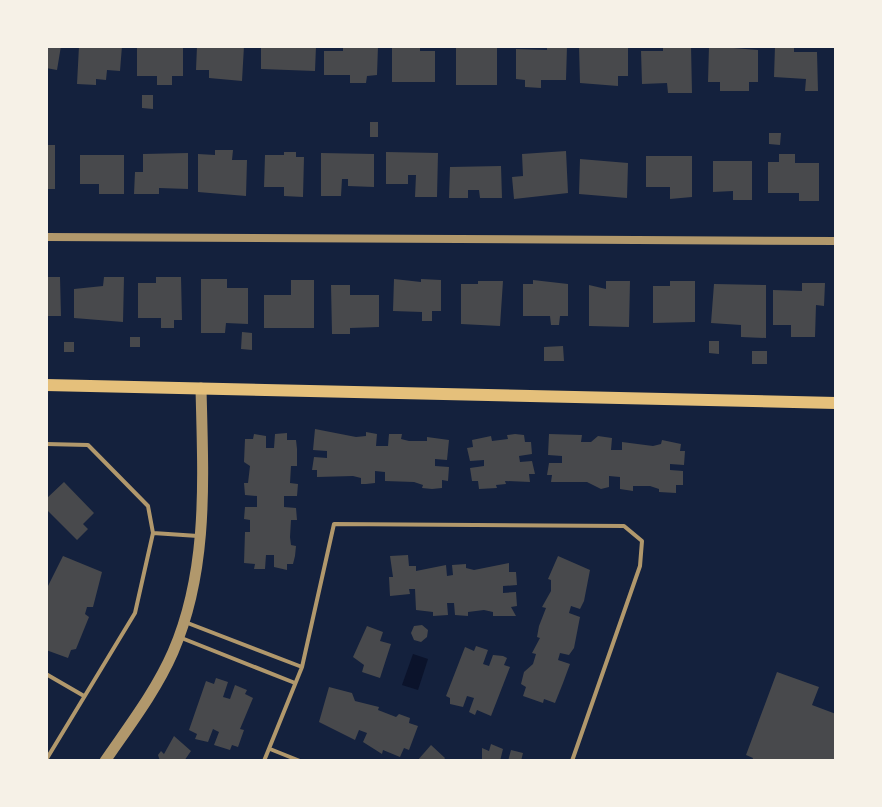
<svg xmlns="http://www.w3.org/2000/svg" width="882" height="807" viewBox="0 0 882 807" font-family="Commissioner,sans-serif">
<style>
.water{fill:#0b132b}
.building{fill:#48494c}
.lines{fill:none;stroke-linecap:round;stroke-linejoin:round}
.service{stroke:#b1986c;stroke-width:4}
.minor{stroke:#b1986c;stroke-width:8}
.tertiary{stroke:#b1986c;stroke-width:11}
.secondary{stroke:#e5c07b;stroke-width:12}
</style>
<rect width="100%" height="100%" fill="#14213d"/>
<!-- water -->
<path class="water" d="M 413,654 L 428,659 L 418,690 L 402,685 Z"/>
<!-- building -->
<path class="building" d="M 46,46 L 61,46 L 57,70 L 46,68 Z
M 79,46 L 122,46 L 120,71 L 107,70 L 106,80 L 96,79 L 96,85 L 77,84 Z
M 137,46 L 183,46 L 183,76 L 172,76 L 172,85 L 157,85 L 157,76 L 137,76 Z
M 197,46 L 244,46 L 242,81 L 209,78 L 209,70 L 196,70 Z
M 261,46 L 316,46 L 315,71 L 261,69 Z
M 343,46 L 378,46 L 377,75 L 367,76 L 366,83 L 350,83 L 350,75 L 324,75 L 324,51 L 343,51 Z
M 392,46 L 420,46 L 420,51 L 435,51 L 435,82 L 392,82 Z
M 456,46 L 497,46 L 497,85 L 456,85 Z
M 547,46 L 567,46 L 566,80 L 541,80 L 541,88 L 525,87 L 525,80 L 516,79 L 516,49 L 547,50 Z
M 579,46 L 628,46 L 628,76 L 618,76 L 618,86 L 580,83 Z
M 663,46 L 691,46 L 692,93 L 668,93 L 667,83 L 642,84 L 641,51 L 663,51 Z
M 709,46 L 758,50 L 758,82 L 749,82 L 749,91 L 720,91 L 720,82 L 708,82 Z
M 775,46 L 794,46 L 794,52 L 817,52 L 818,91 L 805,91 L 806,79 L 774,77 Z
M 142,95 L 153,95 L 153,109 L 142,108 Z
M 370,122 L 378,122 L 378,137 L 370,137 Z
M 769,133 L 781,133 L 780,145 L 769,144 Z
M 46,145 L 55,145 L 55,189 L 46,189 Z
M 215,150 L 233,150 L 232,160 L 247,160 L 246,196 L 198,192 L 198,154 L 215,155 Z
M 566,151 L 568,193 L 514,199 L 512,177 L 523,176 L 522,154 Z
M 284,152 L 296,152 L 296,157 L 304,157 L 303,197 L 284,196 L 284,187 L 264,187 L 265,155 L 284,155 Z
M 386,152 L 438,153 L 437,197 L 415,197 L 416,175 L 408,175 L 408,184 L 386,184 Z
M 188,153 L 188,189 L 159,188 L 159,194 L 134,194 L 135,172 L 143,172 L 143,154 Z
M 321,153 L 374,154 L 374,187 L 348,186 L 348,179 L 342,179 L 341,196 L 321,196 Z
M 779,154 L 795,154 L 795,163 L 819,163 L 819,201 L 799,201 L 799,193 L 768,193 L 768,162 L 779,162 Z
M 80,155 L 124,155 L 124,194 L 99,194 L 99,184 L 80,184 Z
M 646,156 L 692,156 L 692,197 L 670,199 L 670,187 L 646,187 Z
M 580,159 L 628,163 L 627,198 L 579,194 Z
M 713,161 L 752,161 L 752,200 L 733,200 L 733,191 L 713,192 Z
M 501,166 L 502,198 L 480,198 L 479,190 L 468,190 L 468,198 L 449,198 L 450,167 Z
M 46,277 L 60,277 L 61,316 L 46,316 Z
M 104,277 L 124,277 L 123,322 L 74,318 L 74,289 L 103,286 Z
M 156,277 L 181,277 L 182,320 L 174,320 L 174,328 L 161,328 L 161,318 L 138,318 L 138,283 L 156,283 Z
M 201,279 L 227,279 L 227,288 L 248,288 L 248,324 L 226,323 L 225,333 L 201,333 Z
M 394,279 L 421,282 L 421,279 L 441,280 L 441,311 L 432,311 L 432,321 L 422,321 L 422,312 L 393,311 Z
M 291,280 L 314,280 L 314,328 L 264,328 L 264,295 L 291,295 Z
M 533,280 L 568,284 L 568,316 L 560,316 L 559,325 L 551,325 L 550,316 L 523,316 L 523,284 L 533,284 Z
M 478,281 L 503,281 L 500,326 L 461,324 L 461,284 L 478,284 Z
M 606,281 L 630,281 L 629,327 L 589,326 L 589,285 L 606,289 Z
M 670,281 L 695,281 L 695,322 L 653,323 L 653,286 L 670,286 Z
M 802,283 L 825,283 L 824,306 L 816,305 L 815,337 L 791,337 L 791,325 L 773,325 L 773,290 L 802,291 Z
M 714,284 L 766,285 L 766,338 L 741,337 L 741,325 L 711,323 Z
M 331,285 L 350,285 L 350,295 L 379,295 L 379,327 L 350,328 L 350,334 L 332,334 Z
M 242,332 L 252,333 L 252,350 L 241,349 Z
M 130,337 L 140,337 L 140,347 L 130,347 Z
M 709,341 L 719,341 L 719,354 L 709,353 Z
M 64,342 L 74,342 L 74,352 L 64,352 Z
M 563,346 L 564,361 L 544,361 L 544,347 Z
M 752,351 L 767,351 L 767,364 L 752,364 Z
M 315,429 L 356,437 L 366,436 L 366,432 L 377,434 L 376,446 L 388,446 L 389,434 L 402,434 L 401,439 L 409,441 L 427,441 L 427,437 L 449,440 L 447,460 L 435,459 L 435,466 L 449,467 L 448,481 L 442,480 L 442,488 L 432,489 L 422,488 L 423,485 L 414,482 L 385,481 L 385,472 L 375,471 L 375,483 L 366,484 L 361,484 L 361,478 L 353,476 L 317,477 L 317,470 L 312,470 L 314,457 L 327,458 L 327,451 L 313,450 Z
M 287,433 L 287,440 L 296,440 L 297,449 L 297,466 L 291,466 L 290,483 L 298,484 L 297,496 L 284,496 L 284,507 L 296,508 L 297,520 L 291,520 L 290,537 L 291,545 L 296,546 L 295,556 L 293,564 L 287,564 L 287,570 L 274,567 L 274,555 L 266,555 L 265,569 L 254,569 L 255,564 L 244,563 L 245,532 L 250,532 L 250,520 L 244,519 L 245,507 L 257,507 L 257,496 L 245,495 L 244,483 L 248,483 L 250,466 L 244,462 L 245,439 L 253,439 L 254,434 L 266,436 L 266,448 L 274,448 L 275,434 Z
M 515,434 L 524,435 L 525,442 L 531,442 L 532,454 L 519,456 L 520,462 L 532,461 L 535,474 L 529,474 L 530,482 L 505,481 L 506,484 L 496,485 L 497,488 L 479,489 L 478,481 L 472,481 L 470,468 L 484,466 L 484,460 L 470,461 L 467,448 L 473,447 L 472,440 L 491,436 L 492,441 L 508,439 L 507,435 Z
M 549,434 L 582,435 L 581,442 L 591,442 L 598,436 L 612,438 L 611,450 L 622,450 L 622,442 L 653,446 L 661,444 L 662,440 L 681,444 L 680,451 L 685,451 L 684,465 L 670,464 L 670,470 L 683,471 L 683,485 L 676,485 L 676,493 L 659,492 L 659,489 L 650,486 L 633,486 L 633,491 L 620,489 L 620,477 L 609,476 L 609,487 L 601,489 L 587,482 L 551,482 L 552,475 L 547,475 L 549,463 L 562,463 L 562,456 L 548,455 Z
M 64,482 L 94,513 L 83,524 L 88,529 L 77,540 L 46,509 L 46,499 Z
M 408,555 L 409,566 L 416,566 L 416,571 L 446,565 L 447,576 L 453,575 L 452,565 L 466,564 L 466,568 L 474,570 L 509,563 L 509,572 L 516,572 L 517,585 L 503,586 L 503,593 L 516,592 L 517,606 L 511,607 L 516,616 L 493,616 L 493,612 L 484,610 L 468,612 L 468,616 L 455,615 L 454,603 L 447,603 L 448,615 L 433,616 L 433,612 L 416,610 L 415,589 L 409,589 L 410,594 L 390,596 L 389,577 L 393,577 L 390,556 Z
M 63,556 L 102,572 L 93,607 L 87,607 L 85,614 L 89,617 L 76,649 L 71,650 L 68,658 L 46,650 L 47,588 Z
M 558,556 L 590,570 L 584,601 L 580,609 L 571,606 L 569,613 L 580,617 L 574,648 L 569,655 L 560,653 L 558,660 L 570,664 L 563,683 L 555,703 L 544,699 L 543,703 L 523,696 L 526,687 L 521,684 L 524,672 L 533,664 L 536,654 L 532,653 L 540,638 L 537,637 L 539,626 L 546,608 L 542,607 L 551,591 L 551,580 L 548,579 Z
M 422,625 L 428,630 L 427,637 L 421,642 L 414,640 L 411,633 L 414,626 Z
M 367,626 L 383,632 L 380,641 L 391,644 L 380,678 L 362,672 L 364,665 L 353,657 Z
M 476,646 L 488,650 L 483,664 L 489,666 L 493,655 L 503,656 L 507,658 L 504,665 L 510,667 L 491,716 L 477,710 L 475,715 L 469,712 L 474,698 L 467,696 L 463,707 L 450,704 L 450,698 L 446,696 L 465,647 L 474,651 Z
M 777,672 L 819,687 L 812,705 L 836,714 L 836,761 L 752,761 L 753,758 L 746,755 Z
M 216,678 L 228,682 L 223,697 L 230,699 L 235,685 L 247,690 L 245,694 L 253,698 L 240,729 L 244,730 L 238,747 L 232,745 L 230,750 L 214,745 L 219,732 L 213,729 L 208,742 L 195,739 L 197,734 L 189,730 L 206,681 L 214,684 Z
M 329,687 L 352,693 L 355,701 L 379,707 L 378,710 L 396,717 L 399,714 L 410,718 L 409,723 L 418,726 L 409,750 L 404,748 L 400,757 L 383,750 L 382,754 L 363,742 L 367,733 L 359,730 L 355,740 L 319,722 Z
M 174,736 L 191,751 L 184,761 L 160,761 L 158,755 L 161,751 L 164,754 Z
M 491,744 L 503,749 L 500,761 L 482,761 L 482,748 L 489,751 Z
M 431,745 L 445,758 L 443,761 L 417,761 Z
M 511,750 L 523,753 L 521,761 L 508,761 Z"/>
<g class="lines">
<!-- service -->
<path class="service" d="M 46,444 L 88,445 L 148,506 L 153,533 L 135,613 L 46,760
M 153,533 L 198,536
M 185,622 L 302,667
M 179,637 L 295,683
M 46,674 L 84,696
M 270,749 L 300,761
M 264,761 L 302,667 L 334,524 L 624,526 L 642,541 L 640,566 L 572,761"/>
<!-- minor -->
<path class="minor" d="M 46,237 L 836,241"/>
<!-- tertiary -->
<path class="tertiary" d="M 105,761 C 129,726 156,691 173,652 C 209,569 203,478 201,388"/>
<!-- secondary -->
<path class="secondary" d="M 46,385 L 836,403"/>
</g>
<!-- border -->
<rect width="882" height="807" fill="none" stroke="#f6f1e7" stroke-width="96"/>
</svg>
